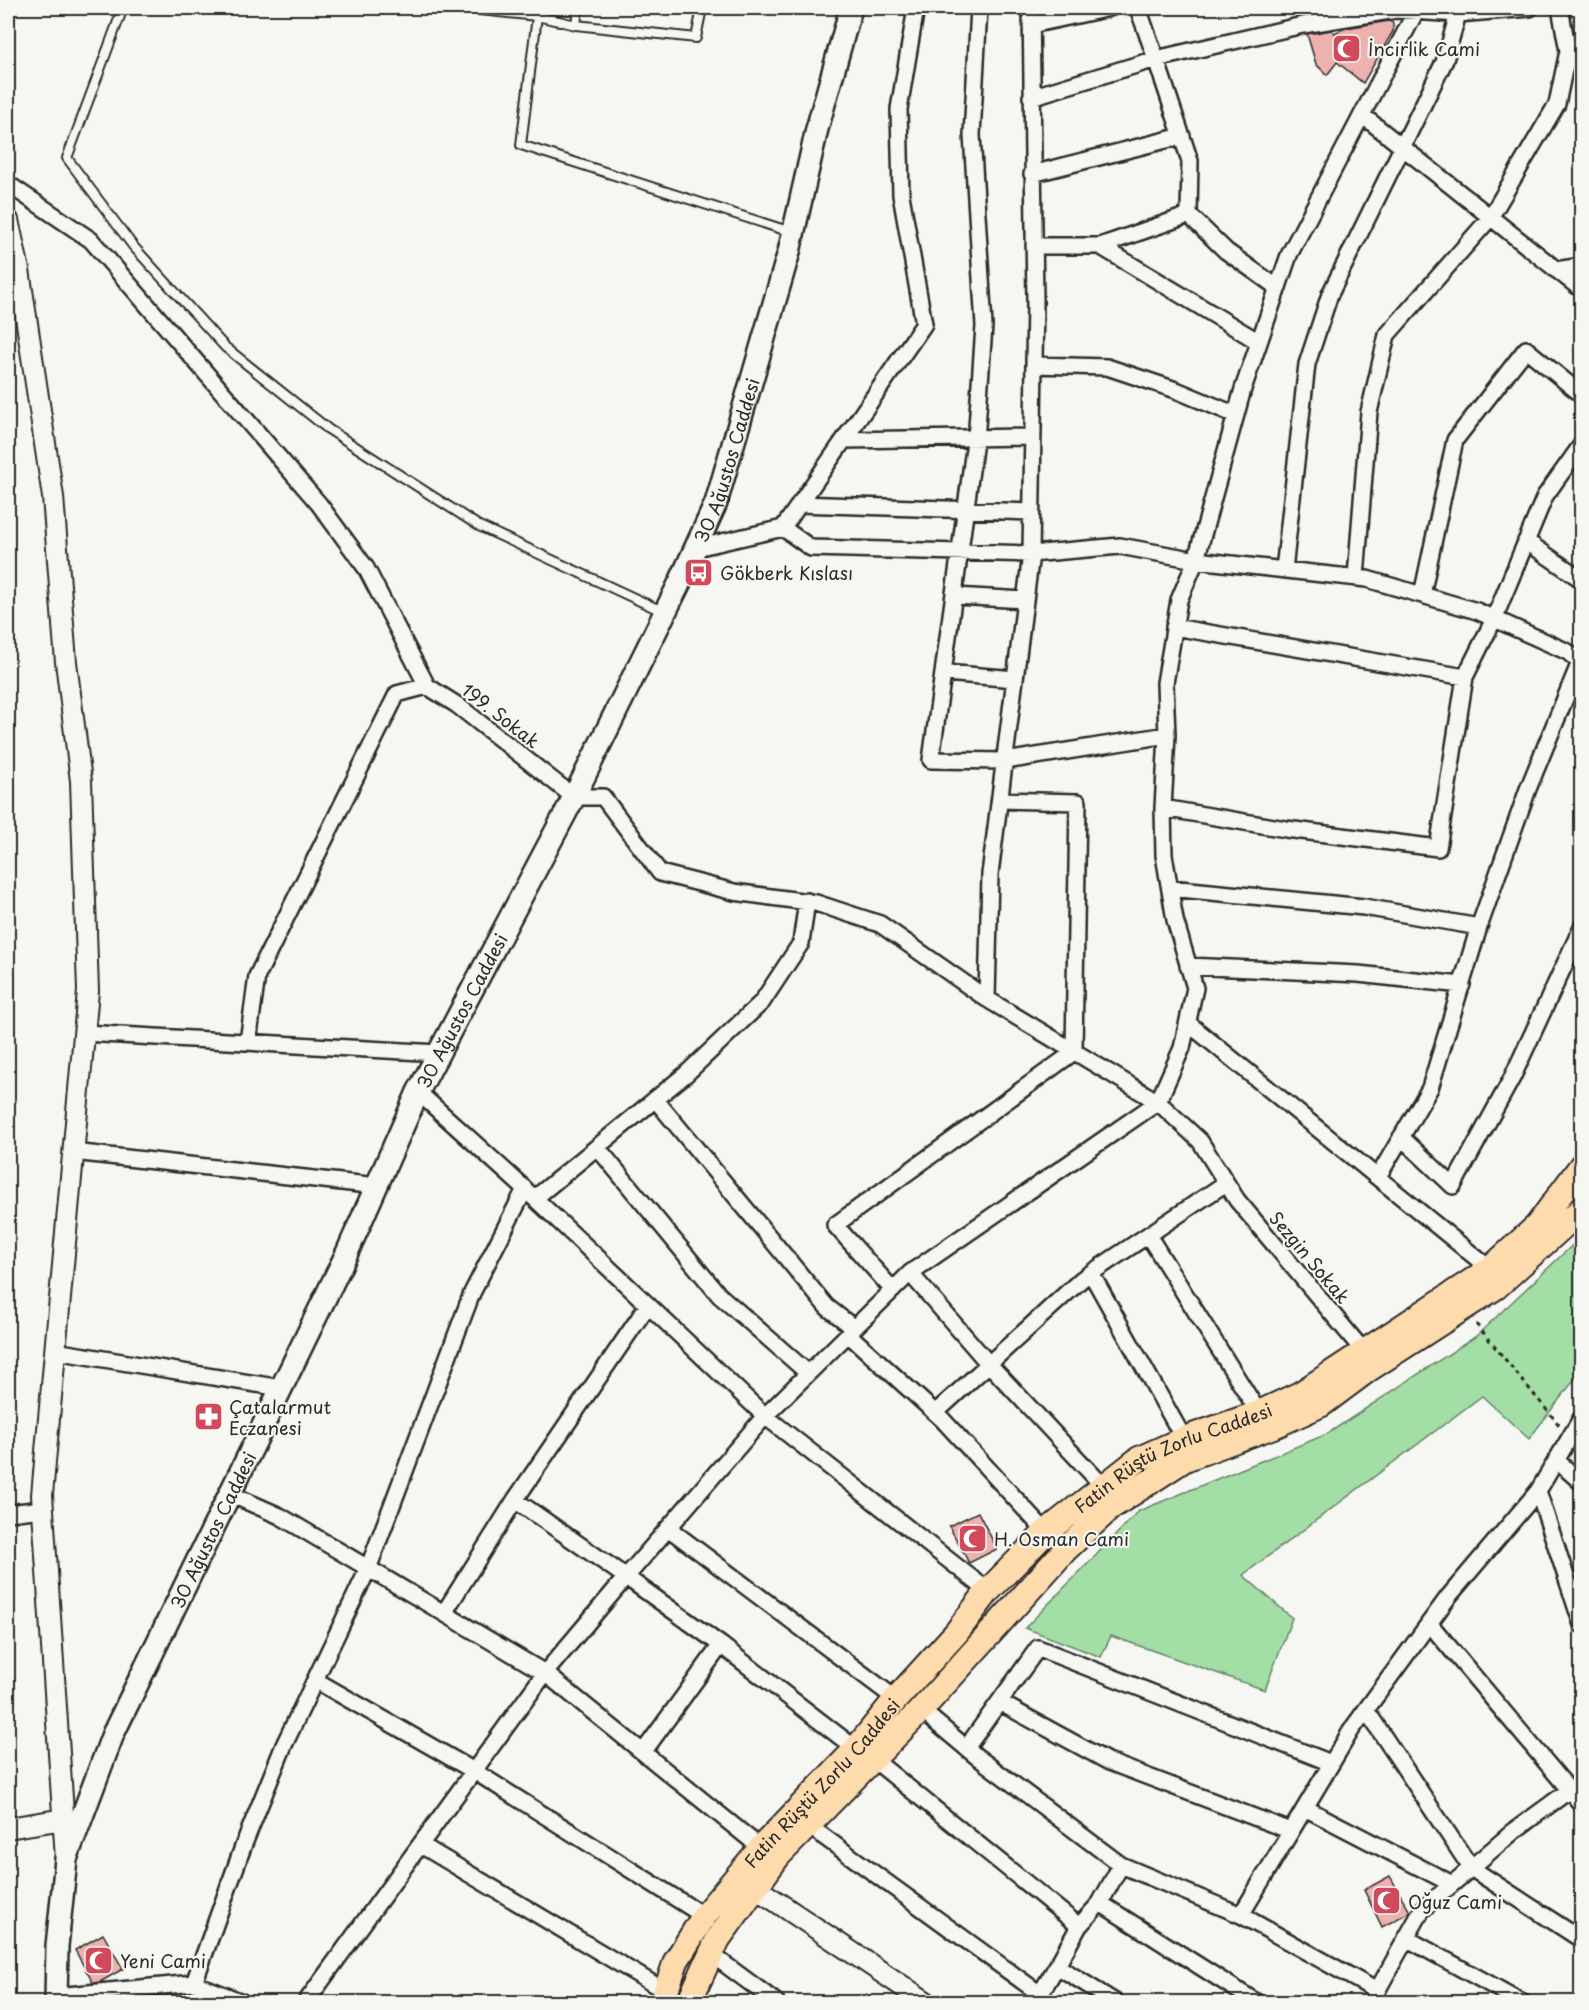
<svg xmlns="http://www.w3.org/2000/svg" width="1589" height="2010" viewBox="0 0 1589 2010" font-family="'Playpen Sans',sans-serif">
<style>
.green{fill:#a2dea5;stroke:#668468;stroke-width:1.5}
.building{fill:#edb2ad;stroke:#2b2b2b;stroke-width:1.5}
.lines{fill:none;stroke-linecap:round;stroke-linejoin:round}
.service-casing{stroke:#2b2b2b;stroke-width:12}
.minor-casing{stroke:#2b2b2b;stroke-width:20}
.tertiary-casing{stroke:#2b2b2b;stroke-width:24}
.secondary-casing{stroke:#2b2b2b;stroke-width:26}
.primary-casing{stroke:#2b2b2b;stroke-width:28}
.path{stroke:#2b2b2b;stroke-width:3;stroke-dasharray:4.5 4.5;stroke-linecap:butt}
.service{stroke:#f6f6f2;stroke-width:8}
.minor{stroke:#f6f6f2;stroke-width:15}
.tertiary{stroke:#f6f6f2;stroke-width:20}
.secondary{stroke:#f6f6f2;stroke-width:21}
.primary{stroke:#fedbac;stroke-width:24}
.labels{text-anchor:middle;dominant-baseline:central;stroke-width:4.5;stroke-linejoin:round;paint-order:stroke}
.poi-label{font-size:18px;fill:#2b2b2b;stroke:#f6f6f2;text-anchor:start}
.street-label{font-size:18px;fill:#2b2b2b;stroke:#f6f6f2}
</style>
<rect width="100%" height="100%" fill="#f6f6f2"/>
<filter id="ink" filterUnits="userSpaceOnUse"><feTurbulence type="fractalNoise" baseFrequency=".0167" numOctaves="2"/><feDisplacementMap in="SourceGraphic" scale="12" xChannelSelector="R" yChannelSelector="G"/><feConvolveMatrix kernelMatrix="1 2 1 2 8 2 1 2 1" color-interpolation-filters="sRGB"/></filter>
<g filter="url(#ink)">
<!-- green -->
<path class="green" d="M 1581,1237 L 1581,1371 L 1529,1439 L 1482,1396 L 1243,1575 L 1292,1618 L 1265,1690 L 1111,1636 L 1101,1657 L 1025,1628 L 1139,1511 L 1327,1434 L 1475,1337 Z"/>
<!-- building -->
<path class="building" d="M 1389,21 L 1393,23 L 1393,31 L 1363,83 L 1337,62 L 1327,75 L 1316,64 L 1307,34 L 1332,30 L 1334,33 L 1346,28 Z
M 978,1512 L 997,1549 L 969,1563 L 949,1526 Z
M 1390,1876 L 1410,1912 L 1382,1927 L 1364,1890 Z
M 103,1934 L 123,1969 L 100,1982 L 93,1983 L 75,1950 Z"/>
<g class="lines">
<defs>
<path id="service" d="M 123,8 L 67,158 L 133,246 L 225,347 L 328,429 L 479,526 L 664,612
M 461,8 L 537,16 L 521,145 L 791,232
M 537,16 L 576,25 L 578,8
M 576,25 L 696,38 L 702,8"/>
<path id="minor" d="M 1138,8 L 1156,59 L 1303,25 L 1396,10 L 1458,14 L 1456,8
M 1560,8 L 1568,51 L 1582,53
M 1031,25 L 1110,8
M 1031,97 L 1156,59 L 1190,161 L 1189,215
M 1362,115 L 1582,290
M 1032,174 L 1182,136
M 8,184 L 91,240 L 319,504 L 366,568 L 427,686
M 1034,246 L 1100,246 L 1259,342
M 1100,246 L 1189,215 L 1226,251 L 1278,288
M 1556,270 L 1582,266
M 1034,365 L 1107,367 L 1176,390 L 1236,415
M 845,440 L 1032,437
M 799,504 L 1031,512
M 783,528 L 811,548 L 1031,554 L 1120,546 L 1196,560 L 1243,389 L 1289,255 L 1416,11
M 1526,541 L 1582,580
M 696,548 L 783,528 L 924,324 L 901,195 L 899,109 L 916,8
M 1284,570 L 1307,364 L 1330,294 L 1445,60 L 1458,14 L 1530,8
M 1356,577 L 1369,412 L 1387,335 L 1490,218 L 1557,104 L 1568,51
M 1422,595 L 1455,440 L 1526,349 L 1582,395
M 955,596 L 1025,600
M 1174,627 L 1465,677
M 945,673 L 1015,679
M 1167,735 L 1165,683 L 1179,600 L 1196,560 L 1367,579 L 1477,611 L 1568,652 L 1582,664
M 1163,808 L 1286,829 L 1438,848 L 1465,677 L 1494,619 L 1545,496 L 1582,444
M 1170,888 L 1364,907 L 1479,927
M 1188,966 L 1358,974 L 1462,985
M 987,999 L 990,874 L 1031,554 L 1035,301 L 1031,8
M 1188,1023 L 1490,1269
M 84,1033 L 439,1053
M 248,1042 L 257,976 L 397,694 L 427,686 L 457,705 L 574,797 L 603,797 L 660,873 L 734,892 L 816,903 L 880,924 L 987,999 L 1158,1102 L 1182,1048 L 1195,988 L 1175,920 L 1164,855 L 1163,808 L 1167,735 L 1005,761 L 931,760 L 977,427 L 984,326 L 972,135 L 979,8
M 655,1099 L 827,1307 L 854,1328
M 1401,1137 L 1453,1186 L 1512,1078 L 1582,927
M 597,1147 L 686,1074 L 762,1002 L 801,943 L 807,901
M 73,1152 L 377,1186
M 1378,1177 L 1430,1088 L 1479,927 L 1528,789 L 1580,662
M 529,1193 L 648,1305
M 535,1198 L 597,1147 L 719,1295 L 808,1373
M 1148,1235 L 1259,1413
M 910,1273 L 988,1363 L 1103,1486
M 1091,1273 L 1184,1439
M 893,1290 L 835,1225 L 1074,1052 L 1078,802 L 1000,800
M 848,1334 L 942,1419 L 1046,1532
M 55,1351 L 281,1388
M 935,1413 L 1082,1279 L 1226,1183
M 1582,1417 L 1538,1491 L 1449,1596 L 1352,1729 L 1241,1915 L 1377,1991 L 1422,1910 L 1514,1831 L 1582,1781
M 1556,1460 L 1582,1483
M 1538,1491 L 1582,1625
M 230,1494 L 280,1516 L 545,1673 L 626,1577 L 721,1645 L 856,1749
M 8,1513 L 43,1509
M 668,1528 L 896,1699
M 988,1591 L 765,1416 L 910,1273 L 1158,1102 L 1200,1141 L 1237,1200 L 1366,1354
M 444,1613 L 515,1500 L 626,1577 L 765,1416 L 648,1305 L 515,1500
M 1429,1623 L 1582,1805
M 315,1680 L 474,1771 L 704,1916
M 999,1702 L 1109,1762 L 1291,1831
M 921,1710 L 976,1756 L 1121,1865 L 1241,1915
M 1366,1710 L 1471,1868 L 1582,1940
M 966,1748 L 1038,1648 L 1331,1763
M 644,1751 L 721,1645
M 873,1759 L 1079,1926 L 1057,1966
M 1305,1808 L 1452,1884
M 809,1826 L 1040,1994 L 1057,1966 L 1115,2002
M 421,1845 L 665,1991
M 1100,1903 L 1121,1865
M 1079,1926 L 1100,1903 L 1256,2002
M 1406,1938 L 1522,2002
M 711,1954 L 776,2002
M 194,1983 L 244,1844 L 284,1745 L 368,1569 L 472,1293 L 525,1189 L 418,1092
M 56,1996 L 194,1983 L 242,2002
M 306,2002 L 545,1673 L 761,1848"/>
<path id="tertiary" d="M 8,220 L 19,270 L 53,497 L 66,662 L 81,781 L 88,991 L 42,1495 L 66,1859
M 8,1828 L 64,1819
M 756,1888 L 926,2002"/>
<g id="secondary">
<path id="s1" d="M 56,2002 L 57,1946 L 66,1859 L 113,1734 L 346,1255 L 418,1092 L 574,797 L 679,584 L 716,503 L 789,252 L 817,129 L 851,8"/>
</g>
<g id="primary">
<path id="s2" d="M 662,2002 L 676,1961 L 704,1916 L 761,1848 L 856,1749 L 896,1699 L 956,1633 L 988,1591 L 1046,1532 L 1139,1459 L 1184,1439 L 1259,1413 L 1300,1394 L 1490,1269 L 1537,1226 L 1582,1165"/>
<path d="M 689,2002 L 718,1939 L 778,1856 L 921,1710 L 1066,1549 L 1111,1507 L 1185,1459 L 1276,1425 L 1322,1404 L 1369,1369 L 1496,1287 L 1582,1209"/>
</g>
</defs>
<!-- service casing -->
<use href="#service" class="service-casing"/>
<!-- minor casing -->
<use href="#minor" class="minor-casing"/>
<!-- tertiary casing -->
<use href="#tertiary" class="tertiary-casing"/>
<!-- secondary casing -->
<use href="#secondary" class="secondary-casing"/>
<!-- primary casing -->
<use href="#primary" class="primary-casing"/>
<!-- path -->
<path class="path" d="M 1476,1324 L 1560,1426"/>
<!-- service -->
<use href="#service" class="service"/>
<!-- minor -->
<use href="#minor" class="minor"/>
<!-- tertiary -->
<use href="#tertiary" class="tertiary"/>
<!-- secondary -->
<use href="#secondary" class="secondary"/>
<!-- primary -->
<use href="#primary" class="primary"/>
</g>
</g>
<!-- icons -->
<defs>
<symbol id="mosque-square" viewBox="-11 -11 22 22"><rect x="-9" y="-9" width="18" height="18" rx="4" fill="#d1495b" stroke="#f6f6f2"/><path d="M3.5-4.9A6 6 0 1 0 3.5 4.9A5 5 0 1 1 3.5-4.9Z" fill="#fff"/></symbol>
<symbol id="bus-square" viewBox="-11 -11 22 22"><rect x="-9" y="-9" width="18" height="18" rx="4" fill="#d1495b" stroke="#f6f6f2"/><path d="M-5-6H5V4H4V6H2V4H-2V6H-4V4H-5ZM-3.5-4V0h7V-4ZM-3.5 1.2v1.5H-2V1.2ZM2 1.2v1.5H3.5V1.2Z" fill="#fff"/></symbol>
<symbol id="pharmacy-square" viewBox="-11 -11 22 22"><rect x="-9" y="-9" width="18" height="18" rx="4" fill="#d1495b" stroke="#f6f6f2"/><path d="M-2-6h4v4h4v4h-4v4h-4v-4h-4v-4h4Z" fill="#fff"/></symbol>
</defs>
<g fill-rule="evenodd">
<use href="#mosque-square" x="1330" y="32" width="33" height="33"/>
<use href="#bus-square" x="682" y="556" width="33" height="33"/>
<use href="#pharmacy-square" x="192" y="1400" width="33" height="33"/>
<use href="#mosque-square" x="956" y="1522" width="33" height="33"/>
<use href="#mosque-square" x="1370" y="1884" width="33" height="33"/>
<use href="#mosque-square" x="82" y="1944" width="33" height="33"/>
</g>
<g class="labels">
<!-- poi labels -->
<g class="poi-label">
<text x="1368" y="48">İncirlik Cami</text>
<text x="720" y="572">Gökberk Kıslası</text>
<text x="229" y="1406">Çatalarmut<tspan x="229" dy="21">Eczanesi</tspan></text>
<text x="994" y="1538">H. Osman Cami</text>
<text x="1408" y="1901">Oğuz Cami</text>
<text x="120" y="1960">Yeni Cami</text>
</g>
<!-- street labels -->
<g class="street-label">
<text stroke="none"><textPath href="#s1" startOffset="1692">30 Ağustos Caddesi</textPath></text>
<text transform="translate(501 715) rotate(38)">199. Sokak</text>
<text stroke="none"><textPath href="#s1" startOffset="1080">30 Ağustos Caddesi</textPath></text>
<text transform="translate(1310 1257) rotate(50)">Sezgin Sokak</text>
<text stroke="none"><textPath href="#s2" startOffset="760">Fatin Rüştü Zorlu Caddesi</textPath></text>
<text stroke="none"><textPath href="#s1" startOffset="504">30 Ağustos Caddesi</textPath></text>
<text stroke="none"><textPath href="#s2" startOffset="274">Fatin Rüştü Zorlu Caddesi</textPath></text>
</g>
</g>
<!-- margin -->
<rect width="1589" height="2010" fill="none" stroke="#f6f6f2" stroke-width="30"/>
<rect x="15" y="15" width="1559" height="1980" fill="none" stroke="#2b2b2b" stroke-width="2" filter="url(#ink)"/>
</svg>
